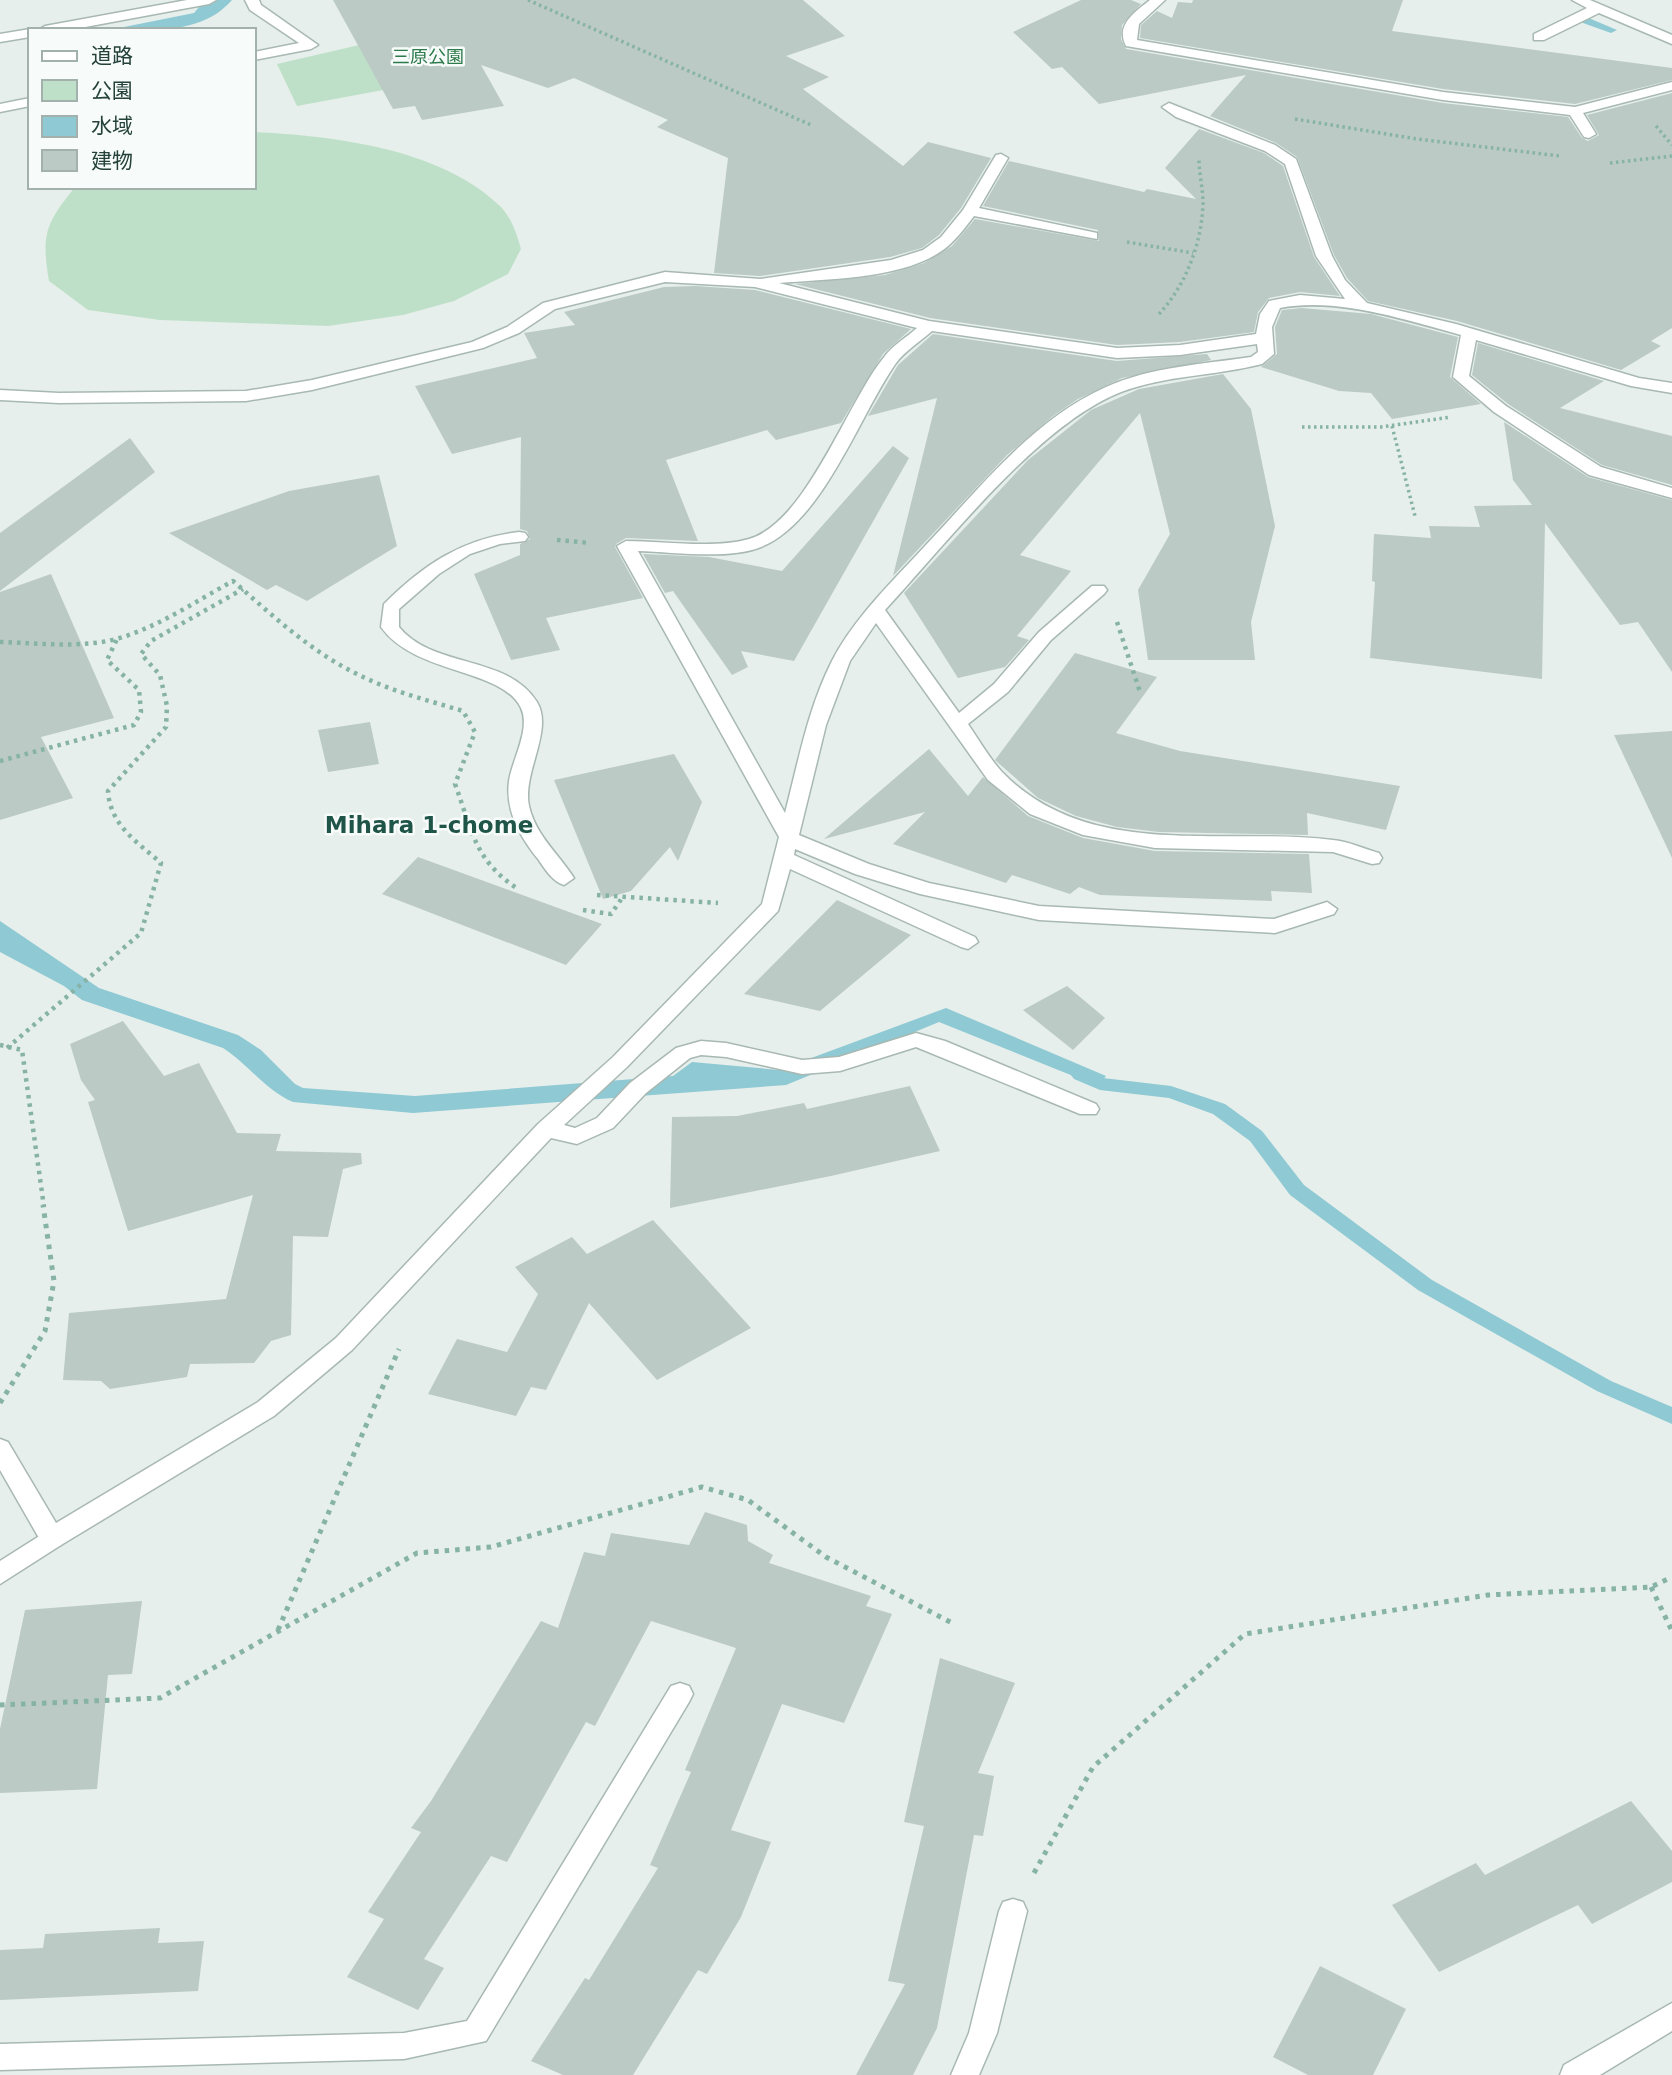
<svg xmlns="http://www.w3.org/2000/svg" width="1672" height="2075" viewBox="0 0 1672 2075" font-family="'DejaVu Sans','Noto Sans JP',sans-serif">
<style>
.green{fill:#bfe0c8}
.water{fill:#8ec9d4}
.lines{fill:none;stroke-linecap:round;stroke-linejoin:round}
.stream{fill:#8ec9d4;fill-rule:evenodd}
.building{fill:#bbcac4}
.minor-casing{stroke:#a8b8b2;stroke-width:3}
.tertiary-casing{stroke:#a8b8b2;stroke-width:3}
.path-far2{stroke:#86b3a5;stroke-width:3.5;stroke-dasharray:2.5 3.5;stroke-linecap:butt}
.path-far1{stroke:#86b3a5;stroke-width:4.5;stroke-dasharray:3.5 5;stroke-linecap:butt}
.path{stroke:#86b3a5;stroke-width:5;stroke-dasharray:4.5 6;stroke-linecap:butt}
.minor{fill:#fff;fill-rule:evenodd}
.tertiary{fill:#fff;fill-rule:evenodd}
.labels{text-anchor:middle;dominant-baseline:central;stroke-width:5;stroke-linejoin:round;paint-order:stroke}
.far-park-label{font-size:18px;fill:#2d7a4b;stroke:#f7fbf9}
.neighbourhood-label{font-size:23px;font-weight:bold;fill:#1f5548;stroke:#f7fbf9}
</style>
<rect width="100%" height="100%" fill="#e6efeb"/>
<!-- green -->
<path class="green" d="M 433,28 L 475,73 L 297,106 L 277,64 Z
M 254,132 C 333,136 440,148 500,206 C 511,217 517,234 521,249 L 508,274 L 454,301 L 403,315 L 328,326 L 160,320 L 88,310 L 49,281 C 41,234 46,223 75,187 L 254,187 Z"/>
<!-- water -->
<path class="water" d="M 205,0 L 232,0 C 202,35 151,30 109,30 L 194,13 Z
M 0,921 L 99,988 L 238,1035 L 261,1050 L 295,1084 L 303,1088 L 415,1096 L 673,1076 L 692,1062 L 779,1070 L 946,1008 L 1106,1076 L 1098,1086 L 939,1022 L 786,1085 L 413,1113 L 293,1102 C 266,1091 248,1064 223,1048 L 82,1000 L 64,986 L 0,952 Z"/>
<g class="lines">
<!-- stream -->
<path class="stream" d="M 1583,19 L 1591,19 L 1617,30 L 1611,33 L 1583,23 Z
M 1080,1069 L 1103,1078 L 1171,1086 L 1225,1104 L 1262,1131 L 1304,1185 L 1432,1280 L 1611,1381 L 1672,1407 L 1672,1424 L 1597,1391 L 1418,1290 L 1290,1195 L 1250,1141 L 1213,1114 L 1169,1098 L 1100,1090 L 1074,1079 L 1071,1075 Z"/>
</g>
<!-- building -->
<path class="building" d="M 333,0 L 803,0 L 845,36 L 786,56 L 829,77 L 803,89 L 903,166 L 928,142 L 991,158 L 961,208 L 939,235 L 922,248 L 890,257 L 760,276 L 714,273 L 728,158 L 657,127 L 668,120 L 574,78 L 548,88 L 481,65 L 504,106 L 422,120 L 415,106 L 393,109 Z
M 1081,0 L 1131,0 L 1141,4 L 1122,25 L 1121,39 L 1126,49 L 1443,103 L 1568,117 L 1582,138 L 1588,141 L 1599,135 L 1587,115 L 1672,93 L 1672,328 L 1651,341 L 1661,346 L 1621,370 L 1457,321 L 1368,301 L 1347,278 L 1334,255 L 1297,157 L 1276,143 L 1210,116 L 1246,75 L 1099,104 L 1062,67 L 1052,69 L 1013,32 Z
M 1193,0 L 1403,0 L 1392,31 L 1672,68 L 1672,80 L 1575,104 L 1443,89 L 1140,38 L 1141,25 L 1157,11 L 1172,18 L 1178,2 L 1192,3 Z
M 1199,129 L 1264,153 L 1283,166 L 1314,257 L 1340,296 L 1300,292 L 1269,298 L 1258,312 L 1254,332 L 1180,342 L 1117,345 L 930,318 L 795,284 L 885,275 L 924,263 L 952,246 L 975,219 L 1099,241 L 1098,230 L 983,206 L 1009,161 L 1144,192 L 1147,189 L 1196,199 L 1165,168 Z
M 695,286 L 755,290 L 911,329 L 883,354 L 841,423 L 776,440 L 767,430 L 666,460 L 698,541 L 626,538 L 616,544 L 615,547 L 643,598 L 546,618 L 560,650 L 511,660 L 474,574 L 520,555 L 520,544 L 530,539 L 527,531 L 520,529 L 521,437 L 452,454 L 415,386 L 537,358 L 524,333 L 575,325 L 564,312 L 664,287 Z
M 1302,308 L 1371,314 L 1458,337 L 1450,377 L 1481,404 L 1392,419 L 1371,393 L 1339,391 L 1261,367 L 1277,354 L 1275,327 L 1282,310 Z
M 933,334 L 1117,361 L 1207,354 L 1211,360 L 1122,378 L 1078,399 L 1053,416 L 1007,455 L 893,576 L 937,398 L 868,416 L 898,365 Z
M 1478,343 L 1604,381 L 1560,408 L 1672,436 L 1672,485 L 1602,465 L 1508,404 L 1472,375 Z
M 1223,374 L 1251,409 L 1275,526 L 1251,622 L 1255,660 L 1148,660 L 1138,590 L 1170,534 L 1140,413 L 1020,555 L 1071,571 L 1017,636 L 1029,640 L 1005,667 L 958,678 L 904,593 L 1028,460 L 1091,410 L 1139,389 Z
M 1504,422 L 1588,477 L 1672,500 L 1672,672 L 1638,622 L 1620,625 L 1545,523 L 1542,679 L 1370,658 L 1375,582 L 1372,581 L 1374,534 L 1431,538 L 1429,526 L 1480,527 L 1474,506 L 1532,505 L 1513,480 Z
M 130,438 L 155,472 L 0,591 L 0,533 Z
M 893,446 L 909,458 L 794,661 L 741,651 L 748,667 L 732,675 L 673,591 L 665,593 L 643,554 L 709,557 L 782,571 Z
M 379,475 L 397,546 L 307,601 L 276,585 L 267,590 L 169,533 L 289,491 Z
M 51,574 L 114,718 L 41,737 L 73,798 L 0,820 L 0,592 Z
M 1075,653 L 1157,677 L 1116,733 L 1180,751 L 1400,786 L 1386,830 L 1307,813 L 1308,835 L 1159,832 L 1117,827 L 1076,816 L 1038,798 L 995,760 Z
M 370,722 L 379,764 L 328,772 L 318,730 Z
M 1672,731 L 1672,858 L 1614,735 Z
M 929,749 L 968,796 L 983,777 L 1028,816 L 1083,838 L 1155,851 L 1309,854 L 1312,893 L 1271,891 L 1272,901 L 1100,895 L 1079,887 L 1070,894 L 1012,875 L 1006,883 L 893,844 L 925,812 L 824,839 Z
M 674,754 L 702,802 L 678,861 L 670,847 L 631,891 L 603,899 L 554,780 Z
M 418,857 L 602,924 L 566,965 L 382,894 Z
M 837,900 L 911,935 L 820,1011 L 744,994 Z
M 1067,986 L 1105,1018 L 1073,1050 L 1023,1010 Z
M 123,1021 L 164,1076 L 199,1063 L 237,1133 L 281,1134 L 276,1151 L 361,1153 L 362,1164 L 343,1169 L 328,1237 L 293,1236 L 291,1335 L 271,1341 L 254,1363 L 190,1364 L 187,1377 L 110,1389 L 101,1381 L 63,1380 L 69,1313 L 226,1299 L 253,1195 L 128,1231 L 88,1102 L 95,1100 L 81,1080 L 70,1044 Z
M 910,1086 L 940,1151 L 831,1176 L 670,1208 L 672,1117 L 737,1116 L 804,1103 L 807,1109 Z
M 653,1220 L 751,1328 L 657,1380 L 589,1303 L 546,1390 L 531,1387 L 516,1416 L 428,1394 L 457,1339 L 507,1352 L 538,1294 L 515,1267 L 572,1237 L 587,1254 Z
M 705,1512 L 747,1525 L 748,1541 L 773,1555 L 769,1563 L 871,1596 L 866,1606 L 892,1614 L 844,1723 L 782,1704 L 731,1830 L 771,1842 L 741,1917 L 707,1974 L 698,1970 L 633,2075 L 563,2075 L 531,2061 L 585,1978 L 589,1980 L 658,1868 L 650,1865 L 691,1772 L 685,1770 L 736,1648 L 651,1621 L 595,1726 L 586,1722 L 507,1862 L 491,1856 L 424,1959 L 444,1968 L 418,2010 L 347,1977 L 384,1919 L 368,1912 L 421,1832 L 411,1828 L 431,1801 L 541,1621 L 558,1628 L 584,1552 L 605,1556 L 611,1533 L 689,1545 Z
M 142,1601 L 132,1674 L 108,1675 L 97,1789 L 0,1793 L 0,1729 L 25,1610 Z
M 940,1658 L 1015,1683 L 978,1773 L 994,1776 L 983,1836 L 974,1835 L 937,2028 L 913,2075 L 856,2075 L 905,1984 L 888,1981 L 924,1826 L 904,1822 Z
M 1631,1801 L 1672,1851 L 1672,1882 L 1592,1924 L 1578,1905 L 1439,1972 L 1392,1905 L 1476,1863 L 1485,1875 Z
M 160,1928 L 158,1943 L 204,1941 L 198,1991 L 0,2000 L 0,1950 L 43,1948 L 45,1934 Z
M 1320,1966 L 1406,2009 L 1373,2075 L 1308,2075 L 1273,2057 Z"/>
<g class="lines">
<defs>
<path id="minor" d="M 187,0 L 216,0 L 209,4 L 69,30 L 38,30 L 45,26 Z
M 245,0 L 259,0 L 261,5 L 318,45 L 311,49 L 254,60 L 254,52 L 299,43 L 250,10 Z
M 1150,0 L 1165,0 L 1139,24 L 1137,40 L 1443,92 L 1575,107 L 1672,82 L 1672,90 L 1583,113 L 1596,134 L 1589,138 L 1584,137 L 1570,115 L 1443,100 L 1126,46 C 1115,25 1135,12 1150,0 Z
M 1572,0 L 1590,0 L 1672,35 L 1672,44 L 1599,13 L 1544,40 L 1534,40 L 1534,34 L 1587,8 Z
M 30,29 L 34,30 L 30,30 L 30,37 L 0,42 L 0,34 Z
M 30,98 L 30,106 L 0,112 L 0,104 Z
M 1169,103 L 1275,145 L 1296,159 L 1332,256 L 1345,280 L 1367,303 L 1456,324 L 1639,378 L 1672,383 L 1672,393 L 1631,386 L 1476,340 L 1469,376 L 1506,406 L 1601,467 L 1672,488 L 1672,498 L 1589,475 L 1494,412 L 1453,377 L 1461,335 C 1405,320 1338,297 1280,308 L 1272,327 L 1274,354 L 1262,364 C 1215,376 1166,375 1121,392 C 1039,424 946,544 885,610 L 959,713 L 994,684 L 1039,632 L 1092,586 L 1104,586 L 1107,590 L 1104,594 L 1051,640 L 1008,692 L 968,724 C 979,740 989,758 1002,772 C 1090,862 1222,826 1333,840 C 1348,841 1364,849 1379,853 L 1382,858 L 1379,863 L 1372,864 L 1333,852 L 1155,848 L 1083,835 L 1030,814 L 988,780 L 876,623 L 850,661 L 826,725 L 799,835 L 869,864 L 929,883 L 1039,906 L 1274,919 L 1327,902 L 1337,909 L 1334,914 L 1275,933 L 1039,920 L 920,894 L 855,874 L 795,849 L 794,855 L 975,937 L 978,942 L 968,949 L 961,947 L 790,869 L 778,911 L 627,1067 L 564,1125 L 575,1128 L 597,1118 L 630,1083 L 676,1048 L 701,1041 L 726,1043 L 802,1060 L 839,1057 L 916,1033 L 945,1041 L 1096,1104 L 1099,1109 L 1096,1114 L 1080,1114 L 916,1047 L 840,1071 L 802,1074 L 726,1057 L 701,1055 L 690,1058 L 646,1093 L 613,1128 L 577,1144 L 551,1138 L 352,1350 L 274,1416 L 61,1545 L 52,1548 L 43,1545 L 0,1470 L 0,1439 L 8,1442 L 56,1523 L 258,1402 L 336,1338 L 538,1124 L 613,1057 L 762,904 L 779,837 L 617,546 L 626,541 C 662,541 715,549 749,539 C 807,522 848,400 885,356 C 893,345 907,337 917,328 L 755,287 L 665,282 L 555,309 L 519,333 L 483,348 L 312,390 L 246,401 L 59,403 L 0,400 L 0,390 L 59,393 L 246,391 L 312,380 L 472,342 L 507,327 L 543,303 L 665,272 L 760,279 L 891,260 L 923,250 L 941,237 L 963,210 L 996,155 L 1001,154 L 1008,158 L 979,208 L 1097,233 L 1097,239 L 974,216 C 964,229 954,243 940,252 C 900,279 827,279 779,283 L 929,321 L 1117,348 L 1180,345 L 1256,334 L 1260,314 L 1269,301 L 1300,295 L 1345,299 L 1316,256 L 1285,164 L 1265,151 L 1176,117 L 1162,107 ZM 932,331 L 1117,358 L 1180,355 L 1257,344 L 1258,352 L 1251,357 C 1204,364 1150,367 1106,387 C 1032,420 980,488 925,546 C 892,582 854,618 832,661 C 808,708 798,763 785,813 L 638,551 C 672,552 730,560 761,547 C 823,522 859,416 896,363 C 905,351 921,341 932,331 Z
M 519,532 L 525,533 L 528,537 L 525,541 L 500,544 L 470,554 L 439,574 L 399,609 L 399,627 C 433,669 507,654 537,702 C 554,730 522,773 529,806 C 536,836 558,853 574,878 L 564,885 C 552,881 545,869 538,859 C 520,837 505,810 509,781 C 512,760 531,729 521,708 C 502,668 415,675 381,627 L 384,604 C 423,565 463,538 519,532 Z
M 680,1683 L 689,1686 L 693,1694 L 689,1702 L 486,2041 L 404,2059 L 0,2070 L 0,2044 L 404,2033 L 467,2021 L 671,1686 Z
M 1013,1899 L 1023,1902 L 1027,1911 L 997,2033 L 979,2075 L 951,2075 L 969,2033 L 999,1911 L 1003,1902 Z"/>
<path id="tertiary" d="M 52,1528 L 61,1531 L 64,1538 L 61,1545 L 0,1584 L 0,1561 Z
M 1672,2003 L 1672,2031 L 1600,2075 L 1560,2075 L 1564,2065 Z"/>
</defs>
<!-- minor casing -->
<use href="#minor" class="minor-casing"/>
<!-- tertiary casing -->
<use href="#tertiary" class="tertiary-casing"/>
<!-- path-far2 -->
<path class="path-far2" d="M 528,0 L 811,125
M 1295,119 L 1417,139 L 1560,156
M 1656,126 L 1672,145
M 1610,163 L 1672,156
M 1127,242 L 1193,253
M 1159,314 C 1186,285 1202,243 1203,203 C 1203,188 1199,174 1199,159
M 1392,426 L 1415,516
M 1302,427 L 1381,427 L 1451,417"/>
<!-- path-far1 -->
<path class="path-far1" d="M 557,540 L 590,543
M 1117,622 L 1140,692
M 0,642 C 34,643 68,647 102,642 C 149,634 192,603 233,581 C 272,615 310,651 357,674 C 390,691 427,700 463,711 L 475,732 L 455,784 C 472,830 474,860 518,889
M 0,761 L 134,725 L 141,712 L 139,690 L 107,660 L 117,639
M 597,895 L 718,903
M 583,910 L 611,914 L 622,898
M 0,1045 L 22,1050 L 44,1207
M 7,1048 L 141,933 L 161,863 C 137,842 110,825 108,791 L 166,727 L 167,706 L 160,675 L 141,654 L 151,641 L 243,589"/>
<!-- path -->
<path class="path" d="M 0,1403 L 45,1331 L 54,1281 L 43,1205
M 1651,1587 L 1672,1631
M 278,1630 L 399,1349
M 0,1705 L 160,1698 L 417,1553 L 491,1547 L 702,1487 L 748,1500 L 826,1557 L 952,1623
M 1034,1873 L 1093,1767 L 1245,1634 L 1488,1595 L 1651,1587 L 1672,1577"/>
<!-- minor -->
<use href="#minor" class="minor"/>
<!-- tertiary -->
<use href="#tertiary" class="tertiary"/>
</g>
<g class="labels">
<!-- far-park labels -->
<g class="far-park-label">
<text x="428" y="56">三原公園</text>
</g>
<!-- neighbourhood labels -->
<g class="neighbourhood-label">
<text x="429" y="825">Mihara 1-chome</text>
</g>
</g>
<!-- legend -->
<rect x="28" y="28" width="228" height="161" fill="#f7fbf9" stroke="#a3b1ad" stroke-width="2"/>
<rect x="42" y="51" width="35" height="10" fill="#ffffff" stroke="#a3b1ad" stroke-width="2"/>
<text x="91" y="63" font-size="21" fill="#24423a">道路</text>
<rect x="42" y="80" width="35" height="21" fill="#bfe0c8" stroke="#a3b1ad" stroke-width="2"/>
<text x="91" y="98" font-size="21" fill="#24423a">公園</text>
<rect x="42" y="116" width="35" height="21" fill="#8ec9d4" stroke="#a3b1ad" stroke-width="2"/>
<text x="91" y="133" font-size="21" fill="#24423a">水域</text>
<rect x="42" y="150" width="35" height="21" fill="#bbcac4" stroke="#a3b1ad" stroke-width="2"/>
<text x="91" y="168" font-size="21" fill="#24423a">建物</text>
</svg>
